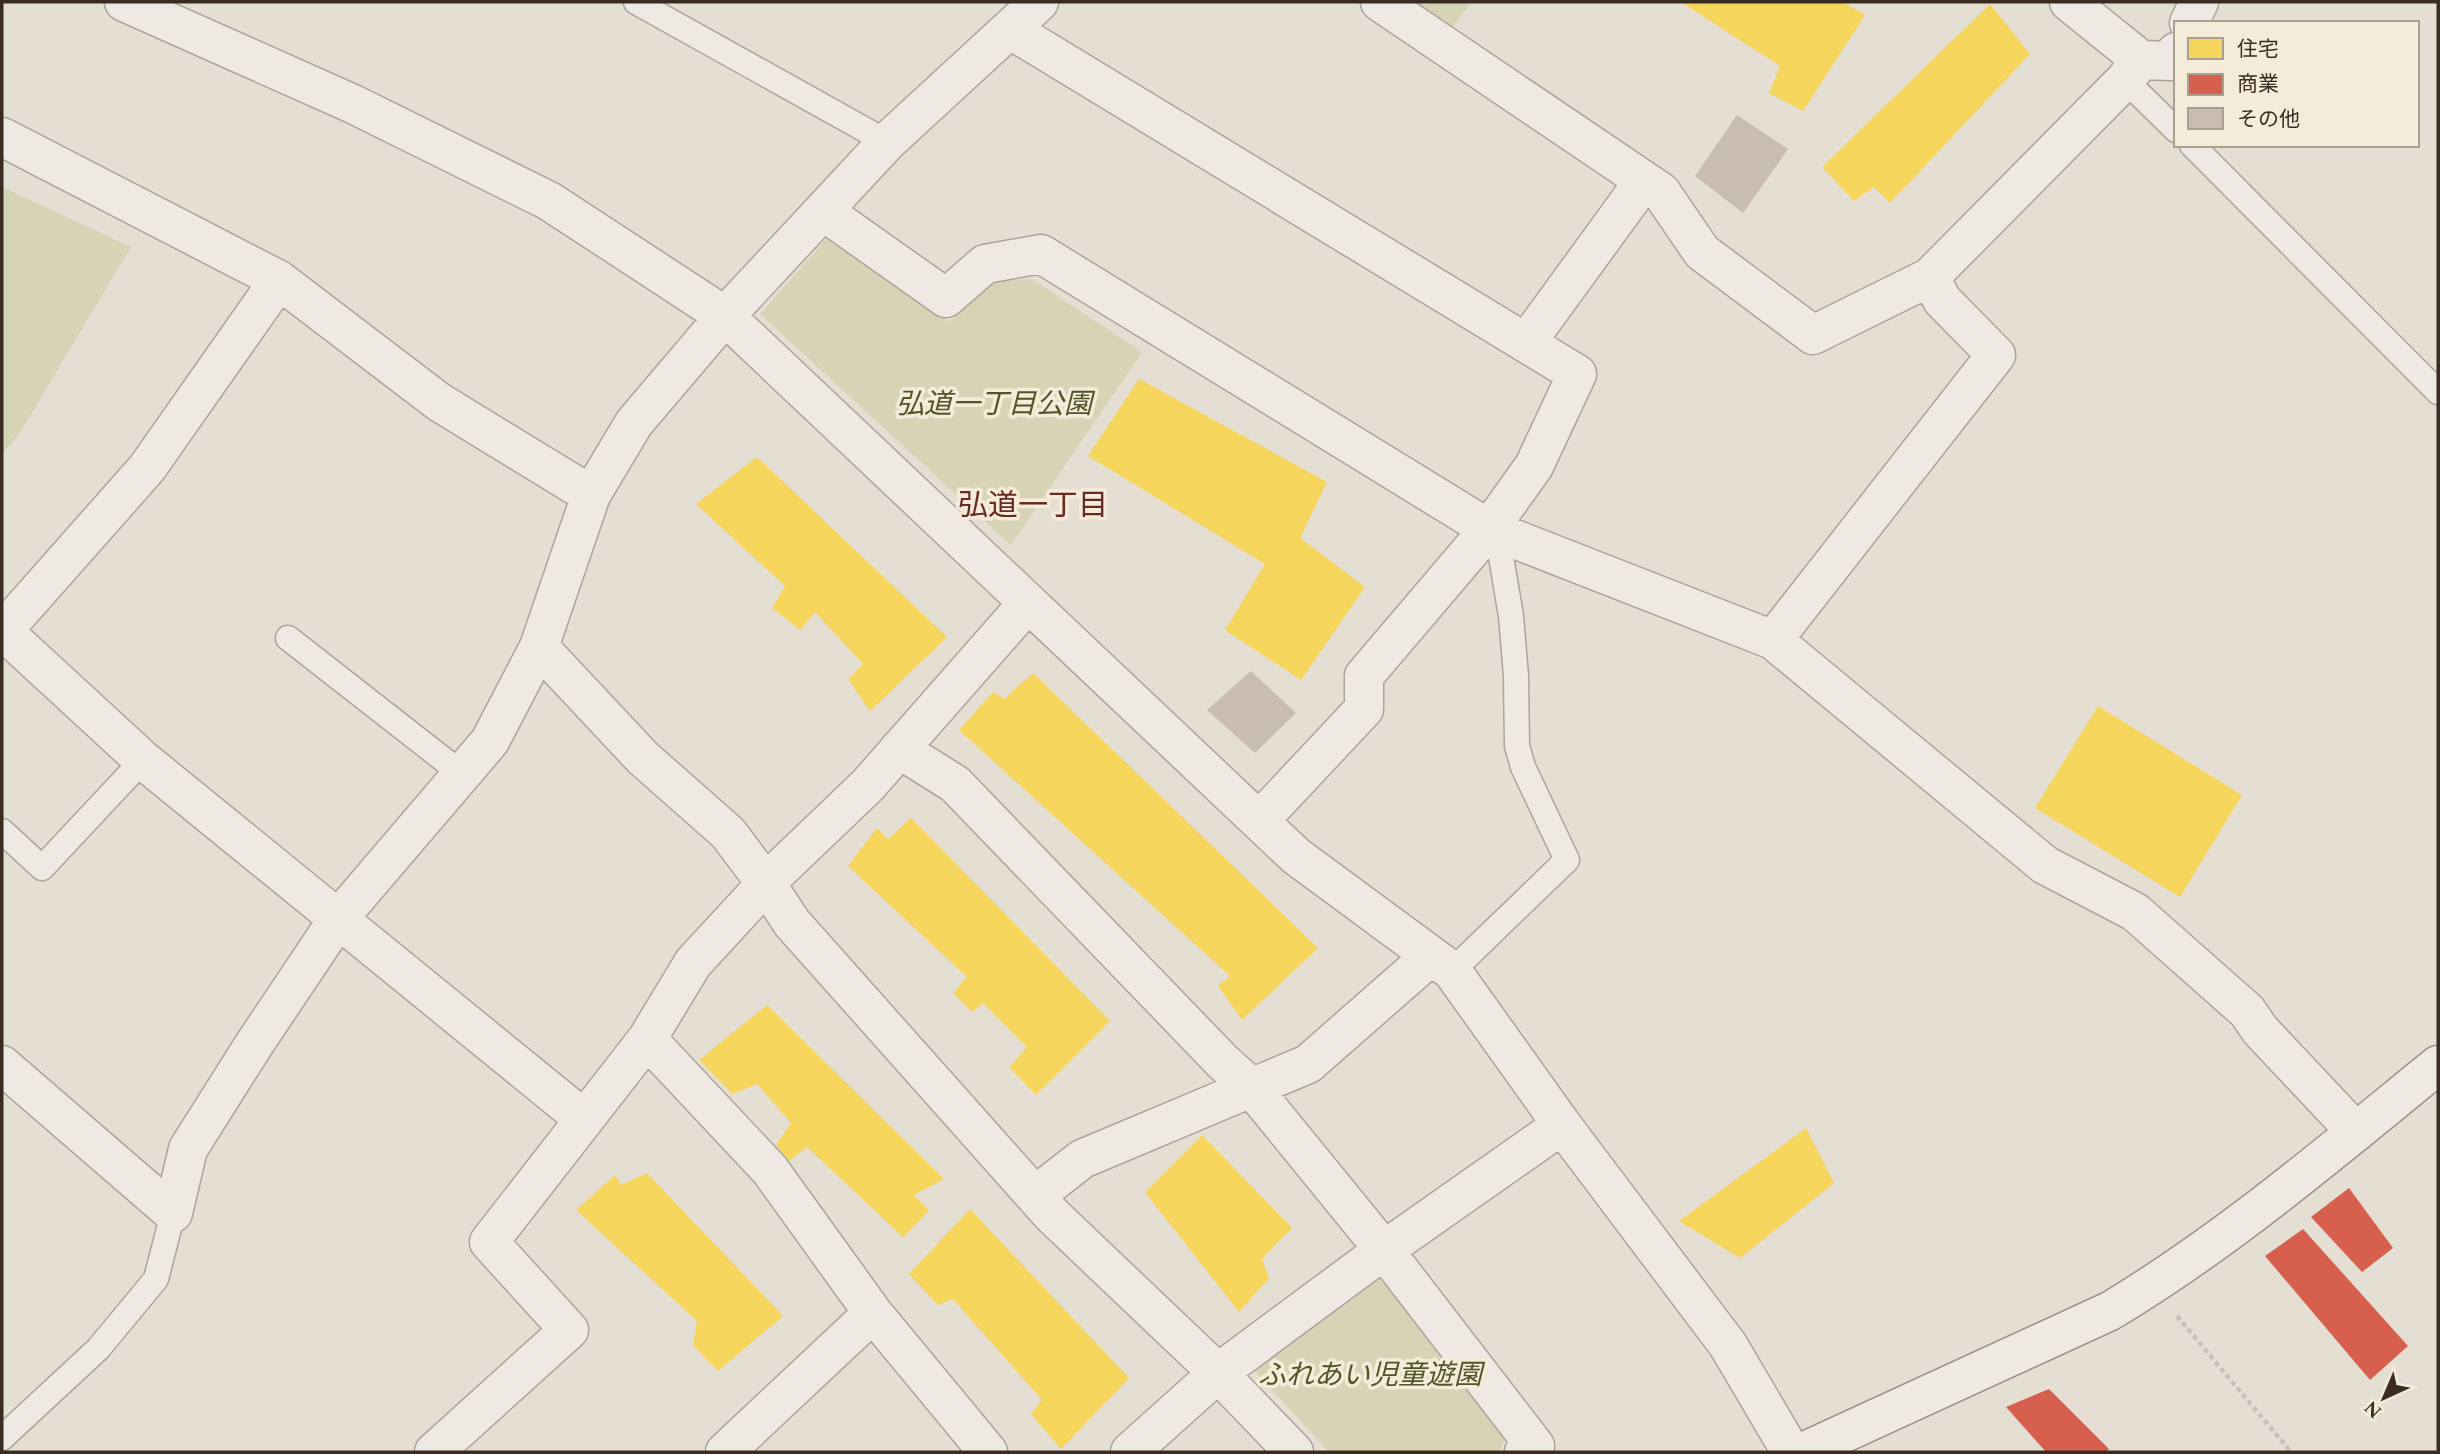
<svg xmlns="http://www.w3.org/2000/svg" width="2440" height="1454" viewBox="0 0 2440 1454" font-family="Spectral,'Noto Sans JP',serif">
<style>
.green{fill:#d6d4b5}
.homes{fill:#f6d55c}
.shops{fill:#d6604d}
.building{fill:#c9bcb3}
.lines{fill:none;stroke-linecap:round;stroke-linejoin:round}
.lane-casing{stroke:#aba49a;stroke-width:27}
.street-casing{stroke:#aba49a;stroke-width:41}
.secondary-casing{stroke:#9b938a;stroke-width:41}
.path{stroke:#c6c1ba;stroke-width:4.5;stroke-dasharray:5 3.5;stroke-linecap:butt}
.lane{stroke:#eeeae3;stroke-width:24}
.street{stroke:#eeeae3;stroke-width:38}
.secondary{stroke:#eeeae3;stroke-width:38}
.labels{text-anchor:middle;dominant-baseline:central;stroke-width:7;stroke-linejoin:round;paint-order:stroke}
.park-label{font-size:28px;font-style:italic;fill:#4e5629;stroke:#f5ebd9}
.neighbourhood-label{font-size:30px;fill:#662b22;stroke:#f5ebd9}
</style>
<rect width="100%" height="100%" fill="#e5ded2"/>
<!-- green -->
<path class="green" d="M 1413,2 L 1471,2 L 1451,30 Z
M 2,187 L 131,247 L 21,431 L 2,455 Z
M 830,235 L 950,322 L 994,281 L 1032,279 L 1142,352 L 1011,545 L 760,314 Z
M 1372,1277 L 1391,1277 L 1509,1431 L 1499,1451 L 1329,1452 L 1250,1366 Z"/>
<!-- homes -->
<path class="homes" d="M 1681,2 L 1843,2 L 1865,15 L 1803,111 L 1769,93 L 1780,66 Z
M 1990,4 L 2030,54 L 1890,203 L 1874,187 L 1854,201 L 1822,167 Z
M 1139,379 L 1327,482 L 1300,538 L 1365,587 L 1301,680 L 1225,630 L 1265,564 L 1088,456 Z
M 757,457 L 947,637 L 870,711 L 848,679 L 863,664 L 815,612 L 800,630 L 772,608 L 785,586 L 696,504 Z
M 1033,673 L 1318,948 L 1242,1020 L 1218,986 L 1230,976 L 959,730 L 993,692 L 1004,699 Z
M 2098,706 L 2242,795 L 2180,897 L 2035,808 Z
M 911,818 L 1110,1021 L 1036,1095 L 1009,1067 L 1027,1047 L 983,1003 L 972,1012 L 953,993 L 967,977 L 848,866 L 877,828 L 888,839 Z
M 767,1005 L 944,1179 L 914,1195 L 929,1210 L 903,1237 L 807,1147 L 789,1161 L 776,1145 L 791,1123 L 757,1084 L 732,1094 L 699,1060 Z
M 1806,1128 L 1834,1183 L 1740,1258 L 1679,1221 Z
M 1202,1135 L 1292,1228 L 1262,1259 L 1269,1278 L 1239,1312 L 1145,1192 Z
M 647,1173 L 783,1316 L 718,1371 L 693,1345 L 697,1321 L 576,1210 L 615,1175 L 621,1185 Z
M 970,1209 L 1129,1378 L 1061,1449 L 1031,1414 L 1042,1400 L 953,1299 L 938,1305 L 909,1274 Z"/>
<!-- shops -->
<path class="shops" d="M 2349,1188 L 2393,1248 L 2362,1272 L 2311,1217 Z
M 2303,1229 L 2408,1346 L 2370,1380 L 2265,1256 Z
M 2049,1389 L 2109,1449 L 2105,1452 L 2046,1452 L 2006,1407 Z"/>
<!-- building -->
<path class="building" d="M 1737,115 L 1788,149 L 1743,213 L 1695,176 Z
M 1251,671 L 1296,713 L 1255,753 L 1207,710 Z"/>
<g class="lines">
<defs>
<path id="lane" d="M 636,2 L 887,142
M 2125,80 L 2176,130
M 2192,145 L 2438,392
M 288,638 L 462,774
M 2,831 L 42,868 L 143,760
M 1452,971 L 1567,860 L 1523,767 L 1517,746 L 1516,676 L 1511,616 L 1497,533
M 2,1438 L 98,1349 L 156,1279 L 173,1213"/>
<path id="street" d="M 124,2 L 353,104 L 549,201 L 725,316 L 1296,856 L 1452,971 L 1562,1125 L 1728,1345 L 1791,1452
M 1380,2 L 1661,192 L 1702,252 L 1813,335 L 1930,277 L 2125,80 L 2141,60 L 2172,61 L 2176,52
M 2069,2 L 2141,60
M 2189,23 L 2199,2
M 1011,30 L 1577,374 L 1534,466 L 1489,529 L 1364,676 L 1364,709 L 1259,821
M 2,137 L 279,280 L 439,402 L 591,495
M 823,211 L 946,298 L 985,264 L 1041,254 L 1489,529 L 1773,640 L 2045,865 L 2135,912 L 2247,1011 L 2260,1030 L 2356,1132
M 1526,343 L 1644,181
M 3,631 L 143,760 L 584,1119
M 2,632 L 147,468 L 279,280
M 1773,640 L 1996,355 L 1942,300 L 1930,277
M 539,647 L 643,758 L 728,833 L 767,885 L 792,923 L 1052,1215 L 1218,1373 L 1294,1452
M 899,749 L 955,784 L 1223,1062 L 1252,1088 L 1384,1250 L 1535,1446 L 1524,1452
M 647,1039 L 770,1170 L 873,1313 L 988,1452
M 2,1065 L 173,1213 L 188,1149 L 253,1046 L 338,919 L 490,741 L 539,647 L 591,495 L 634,423 L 725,316 L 887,142 L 1039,2
M 1036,1195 L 1082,1159 L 1308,1064 L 1431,956
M 434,1452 L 569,1330 L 489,1242 L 647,1039 L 693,963 L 777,872 L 868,785 L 1027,604
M 725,1452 L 873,1313
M 1130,1452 L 1218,1373 L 1384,1250 L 1562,1125"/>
<path id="secondary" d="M 1803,1452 L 2110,1311 C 2227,1241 2332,1151 2438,1065"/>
</defs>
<!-- lane casing -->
<use href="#lane" class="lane-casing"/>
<!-- street casing -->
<use href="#street" class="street-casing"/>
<!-- secondary casing -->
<use href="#secondary" class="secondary-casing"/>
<!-- path -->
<path class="path" d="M 2177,1316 L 2291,1452"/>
<!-- lane -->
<use href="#lane" class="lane"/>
<!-- street -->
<use href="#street" class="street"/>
<!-- secondary -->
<use href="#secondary" class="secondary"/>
</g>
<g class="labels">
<!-- park labels -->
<g class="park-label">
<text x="994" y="404">弘道一丁目公園</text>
<text x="1370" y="1375">ふれあい児童遊園</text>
</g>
<!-- neighbourhood labels -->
<g class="neighbourhood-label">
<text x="1033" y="506">弘道一丁目</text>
</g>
</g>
<!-- border -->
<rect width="2440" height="1454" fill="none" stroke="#3b2c21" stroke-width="7"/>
<!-- legend -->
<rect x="2174" y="21" width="245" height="126" fill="#f5ebd9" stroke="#ab9f8f" stroke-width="2"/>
<rect x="2188" y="38" width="35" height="21" fill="#f6d55c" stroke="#ab9f8f" stroke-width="2"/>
<text x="2237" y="56" font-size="21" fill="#3b2c21">住宅</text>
<rect x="2188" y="74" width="35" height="21" fill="#d6604d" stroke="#ab9f8f" stroke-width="2"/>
<text x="2237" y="91" font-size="21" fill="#3b2c21">商業</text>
<rect x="2188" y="108" width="35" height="21" fill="#c9bcb3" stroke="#ab9f8f" stroke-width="2"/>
<text x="2237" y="126" font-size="21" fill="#3b2c21">その他</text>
<!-- north arrow -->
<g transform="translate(2384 1398) rotate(224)" stroke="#f5ebd9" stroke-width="5" paint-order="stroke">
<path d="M0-5L12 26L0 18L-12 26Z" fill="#3b2c21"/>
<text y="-10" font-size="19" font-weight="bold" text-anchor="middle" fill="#3b2c21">N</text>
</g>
</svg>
